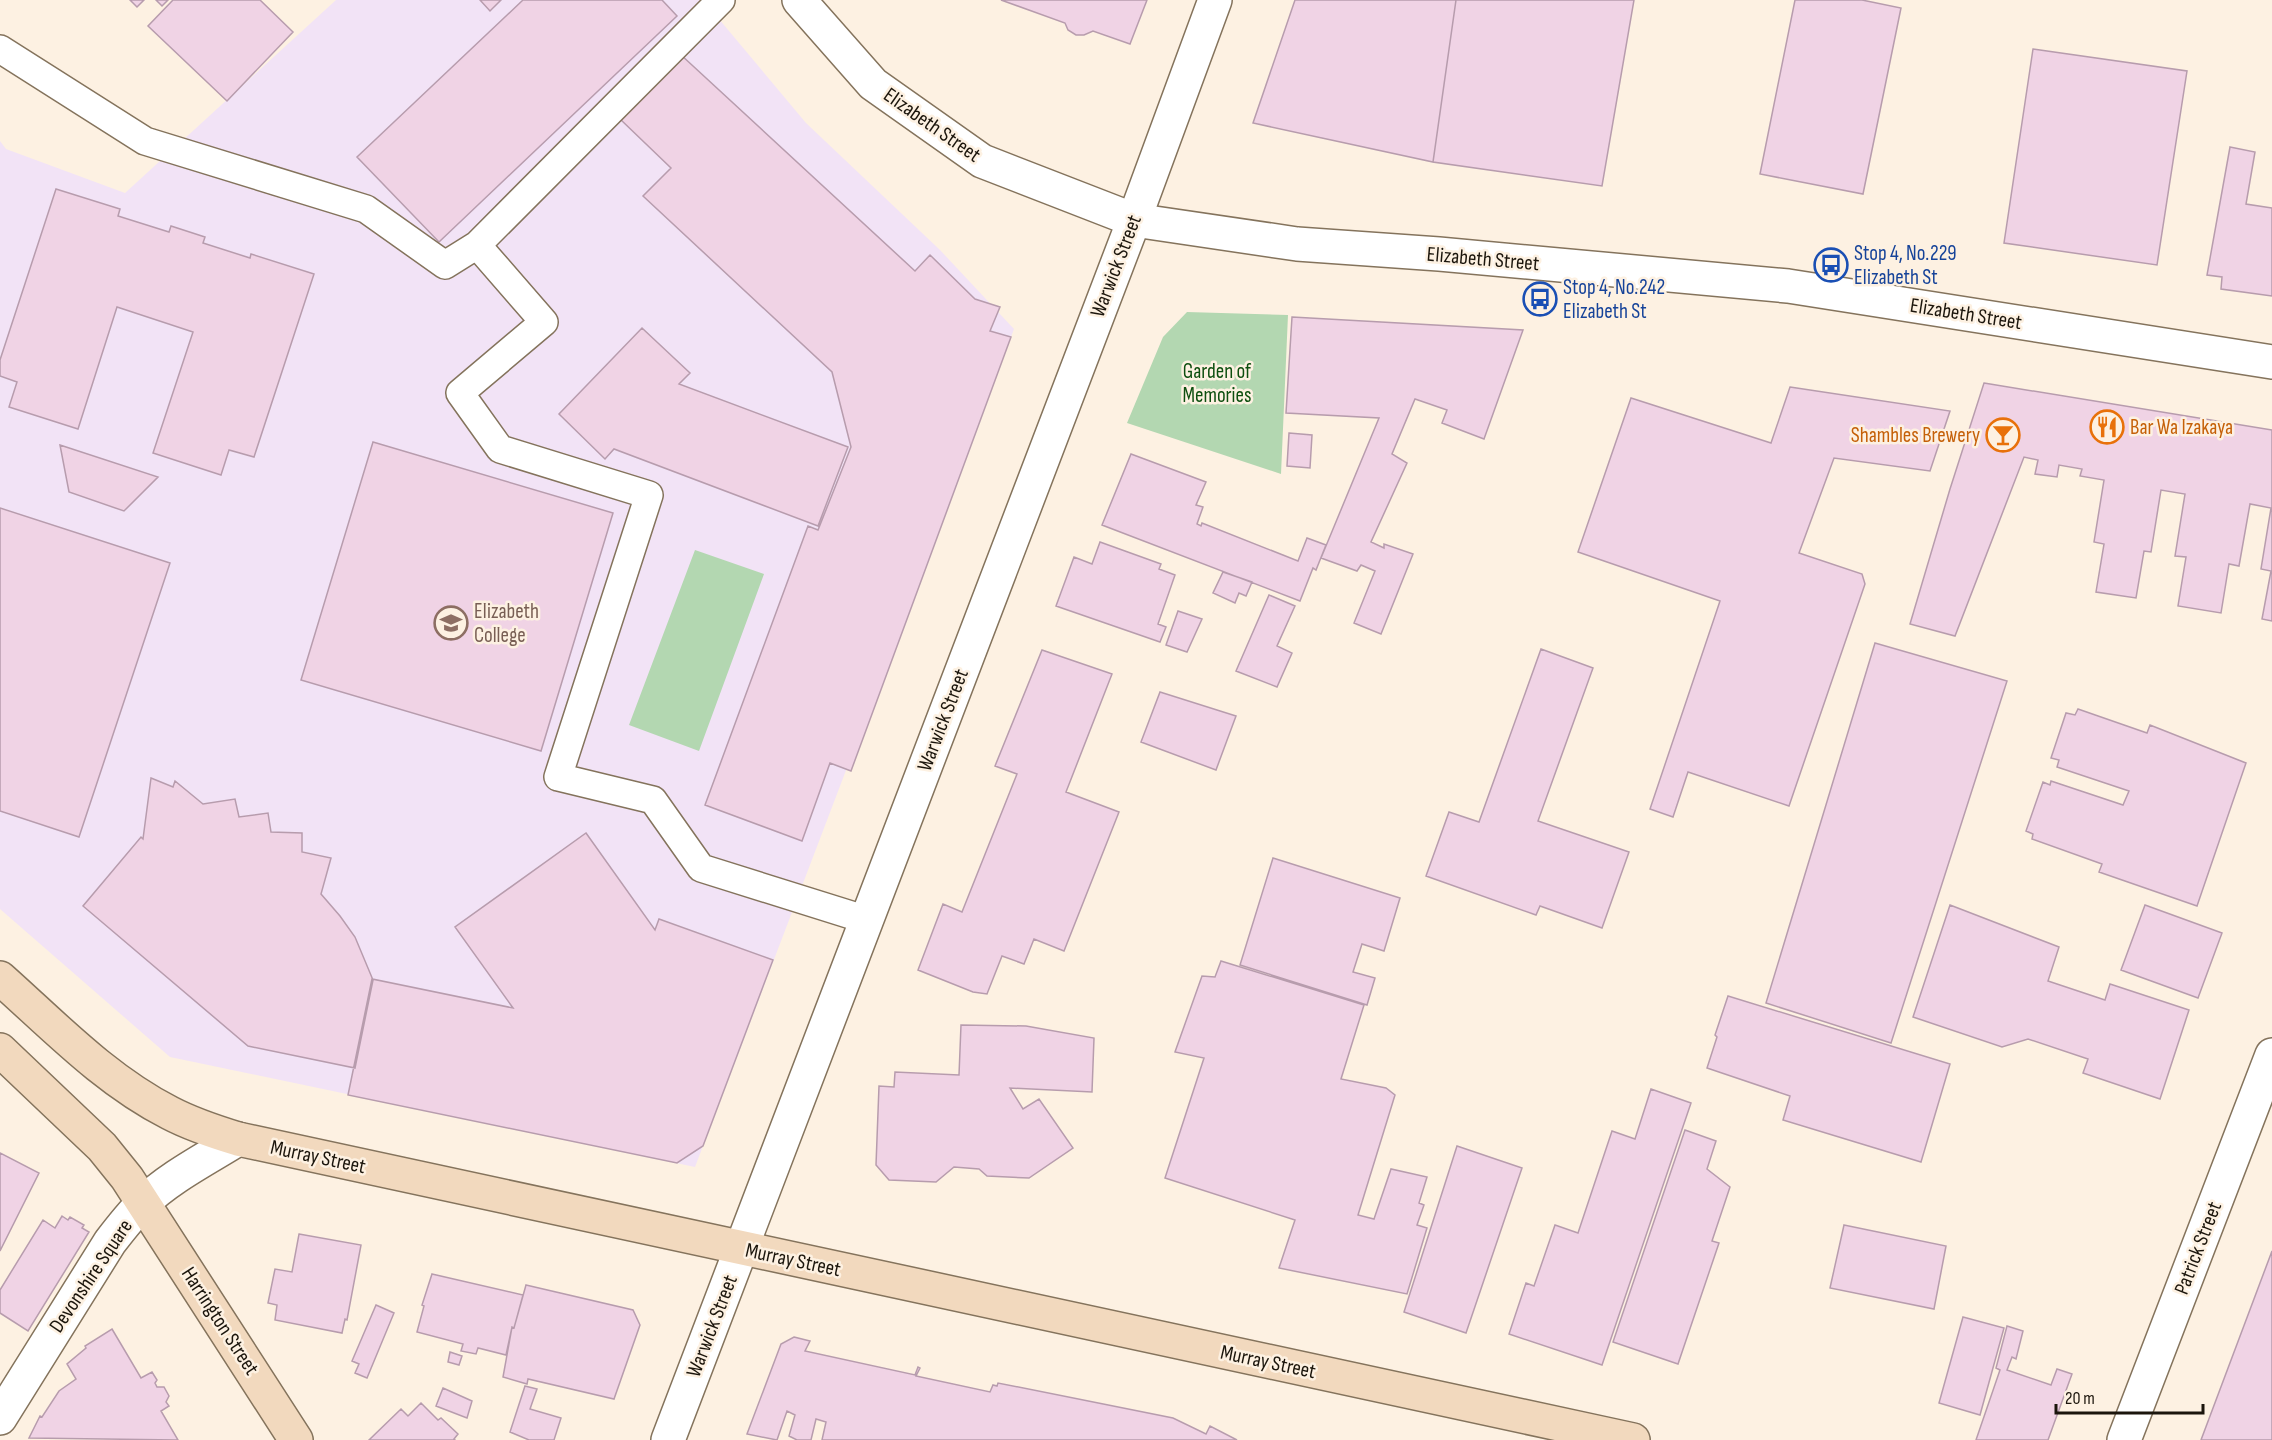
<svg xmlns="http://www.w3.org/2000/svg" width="2272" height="1440" viewBox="0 0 2272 1440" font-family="'Sofia Sans Condensed',sans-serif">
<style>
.education{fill:#f2e3f6}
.green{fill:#b3d7b1}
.building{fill:#f0d3e5;stroke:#b79cad;stroke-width:1.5}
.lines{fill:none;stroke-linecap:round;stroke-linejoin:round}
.service-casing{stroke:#84735c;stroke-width:30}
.minor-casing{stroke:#84735c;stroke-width:36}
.tertiary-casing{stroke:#84735c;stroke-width:36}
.secondary-casing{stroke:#84735c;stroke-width:36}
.service{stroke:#fff;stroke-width:27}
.minor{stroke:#fff;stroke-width:33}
.tertiary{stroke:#fff;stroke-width:33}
.secondary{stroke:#f2d9be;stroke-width:33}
.labels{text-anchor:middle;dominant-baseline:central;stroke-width:5;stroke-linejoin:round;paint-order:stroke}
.street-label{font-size:21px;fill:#1b150c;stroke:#fdf1e2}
.transit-label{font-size:21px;fill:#164399;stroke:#fdf1e2;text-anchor:start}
.park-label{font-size:21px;fill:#0d4f0f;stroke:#fdf1e2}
.food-label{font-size:21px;fill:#c56008;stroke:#fdf1e2;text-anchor:start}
.education-label{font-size:21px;fill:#785e54;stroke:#fdf1e2;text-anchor:start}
</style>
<rect width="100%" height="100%" fill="#fdf1e2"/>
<!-- education -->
<path class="education" d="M 336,0 L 703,0 L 806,123 L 940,250 L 1014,329 L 695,1167 L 170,1057 L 0,909 L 0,141 L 6,149 L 125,193 Z"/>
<!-- green -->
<path class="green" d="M 1187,312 L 1288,315 L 1281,474 L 1127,423 L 1163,337 Z
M 695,550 L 764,574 L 699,751 L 629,725 Z"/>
<!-- building -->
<path class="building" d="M 130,0 L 144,0 L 137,7 Z
M 156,0 L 168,0 L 162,6 Z
M 173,0 L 260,0 L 293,32 L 227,101 L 148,26 Z
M 480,0 L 501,0 L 490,11 Z
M 523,0 L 662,0 L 677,16 L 439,242 L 357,157 Z
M 1001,0 L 1147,0 L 1130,44 L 1093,31 L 1084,35 L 1076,35 L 1068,30 L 1065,23 Z
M 1295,0 L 1456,0 L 1433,162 L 1253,123 Z
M 1456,0 L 1634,0 L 1602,186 L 1433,162 Z
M 1795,0 L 1862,0 L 1901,8 L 1863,194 L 1760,174 Z
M 2033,49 L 2187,71 L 2157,265 L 2004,243 Z
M 680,54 L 915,271 L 930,255 L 975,299 L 1000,307 L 990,331 L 1011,337 L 851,771 L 830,763 L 802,841 L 705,805 L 808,526 L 818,530 L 851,447 L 832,372 L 643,196 L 671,168 L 620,119 Z
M 2230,147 L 2255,152 L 2246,204 L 2272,208 L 2272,296 L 2221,289 L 2222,277 L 2207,275 Z
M 56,189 L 120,209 L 118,216 L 169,232 L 171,226 L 205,237 L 203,243 L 250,258 L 251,254 L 314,274 L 254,457 L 229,450 L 221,475 L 153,453 L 193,332 L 117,307 L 78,429 L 9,407 L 17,382 L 0,376 L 0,360 Z
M 1292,317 L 1523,330 L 1484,439 L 1442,423 L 1447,410 L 1415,399 L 1392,454 L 1407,463 L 1371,542 L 1384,548 L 1384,544 L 1413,554 L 1381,634 L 1354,623 L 1375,571 L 1361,565 L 1357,571 L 1321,558 L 1379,418 L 1286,413 Z
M 642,328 L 690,373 L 679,384 L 848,447 L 818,526 L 614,449 L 605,459 L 559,414 Z
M 1984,383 L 2272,430 L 2272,621 L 2262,619 L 2271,571 L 2261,569 L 2271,508 L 2250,504 L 2239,566 L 2229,564 L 2221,613 L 2178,606 L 2186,557 L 2175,556 L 2185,494 L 2161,490 L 2151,552 L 2144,551 L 2136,598 L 2096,592 L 2104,544 L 2094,542 L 2104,480 L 2080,476 L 2082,469 L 2059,465 L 2057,477 L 2035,474 L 2038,460 L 2024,457 L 1955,636 L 1910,624 L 1950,489 Z
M 1790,387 L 1950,411 L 1930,471 L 1834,458 L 1799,553 L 1862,574 L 1865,584 L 1789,806 L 1688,772 L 1673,817 L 1650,809 L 1720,601 L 1578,552 L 1631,398 L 1771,443 Z
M 1289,433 L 1312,435 L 1310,468 L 1287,466 Z
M 373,442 L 613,513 L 541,751 L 301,680 Z
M 60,445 L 158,477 L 124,511 L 69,492 Z
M 1131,454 L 1206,482 L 1196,505 L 1203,507 L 1197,524 L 1201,526 L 1202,523 L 1298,561 L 1307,538 L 1326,545 L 1316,570 L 1313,568 L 1300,601 L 1102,525 Z
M 0,508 L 170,563 L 79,837 L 0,811 Z
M 1100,542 L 1161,564 L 1159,569 L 1175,575 L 1158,624 L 1166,627 L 1160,642 L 1056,606 L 1074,557 L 1092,564 Z
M 1223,572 L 1252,582 L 1246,596 L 1239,593 L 1235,603 L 1213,593 Z
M 1269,595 L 1295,606 L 1277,646 L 1292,653 L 1277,687 L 1236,671 Z
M 1178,611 L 1202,619 L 1187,652 L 1166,645 Z
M 1875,643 L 2007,681 L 1891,1043 L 1766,1003 Z
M 1541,649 L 1593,668 L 1538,821 L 1629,852 L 1602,928 L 1540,906 L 1536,915 L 1426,876 L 1449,812 L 1479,822 Z
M 1042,650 L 1112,674 L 1066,792 L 1119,812 L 1064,951 L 1034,939 L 1024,964 L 1002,956 L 987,994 L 973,992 L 918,970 L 943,904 L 962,912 L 1017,774 L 995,766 Z
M 1160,692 L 1236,716 L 1216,770 L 1141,742 Z
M 2078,709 L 2147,733 L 2150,725 L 2246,763 L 2197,906 L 2099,872 L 2102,864 L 2032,839 L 2033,834 L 2026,831 L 2043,782 L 2050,785 L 2051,781 L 2123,805 L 2129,791 L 2057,767 L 2059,760 L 2051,758 L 2066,713 L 2075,715 Z
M 151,778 L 173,787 L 175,781 L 203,804 L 235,799 L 239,817 L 268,813 L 271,832 L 302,833 L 302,852 L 331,858 L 321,894 L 340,916 L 355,937 L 373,980 L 355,1068 L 248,1046 L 83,906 L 141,837 L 143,839 Z
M 586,833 L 655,930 L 659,919 L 773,960 L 703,1146 L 677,1163 L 348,1095 L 372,979 L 513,1008 L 455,927 Z
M 1273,858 L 1400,898 L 1384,951 L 1362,944 L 1353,972 L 1375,978 L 1367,1005 L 1240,965 Z
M 1950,905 L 2059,947 L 2048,981 L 2105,1000 L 2110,984 L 2189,1010 L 2160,1099 L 2083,1073 L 2088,1059 L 2028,1039 L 2002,1047 L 1913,1017 Z
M 2145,905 L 2222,933 L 2198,998 L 2121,970 Z
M 1221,961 L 1364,1005 L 1341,1079 L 1386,1088 L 1395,1095 L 1358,1215 L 1374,1219 L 1391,1169 L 1427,1177 L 1419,1203 L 1424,1205 L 1417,1225 L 1427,1228 L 1407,1294 L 1279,1268 L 1295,1220 L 1165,1178 L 1204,1058 L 1175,1052 L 1202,976 L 1215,977 Z
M 1728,996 L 1950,1064 L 1921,1162 L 1783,1120 L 1790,1096 L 1707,1068 L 1717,1037 L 1715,1035 Z
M 961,1025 L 1026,1026 L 1094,1038 L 1092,1092 L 1010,1088 L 1023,1109 L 1039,1099 L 1073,1148 L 1029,1178 L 987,1176 L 979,1169 L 954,1167 L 936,1182 L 889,1180 L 876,1165 L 879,1086 L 894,1087 L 895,1072 L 959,1075 Z
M 1651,1089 L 1691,1103 L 1602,1365 L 1509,1334 L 1526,1283 L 1534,1286 L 1555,1225 L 1578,1233 L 1612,1131 L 1635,1139 Z
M 1685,1130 L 1716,1141 L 1707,1169 L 1730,1187 L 1712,1241 L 1719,1243 L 1678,1364 L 1613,1342 Z
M 1457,1146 L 1522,1168 L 1466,1333 L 1404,1312 Z
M 0,1153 L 39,1173 L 0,1251 Z
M 62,1216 L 68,1220 L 70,1217 L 84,1225 L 82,1228 L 89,1232 L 28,1331 L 0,1313 L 0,1290 L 43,1220 L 55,1228 Z
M 1844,1225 L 1946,1246 L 1934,1309 L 1830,1288 Z
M 299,1234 L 361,1245 L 347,1320 L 345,1319 L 342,1333 L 275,1320 L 277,1305 L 268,1303 L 275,1269 L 292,1272 Z
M 2272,1251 L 2272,1440 L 2201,1440 Z
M 432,1274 L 523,1295 L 514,1328 L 512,1327 L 506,1355 L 478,1348 L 476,1354 L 461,1351 L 463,1344 L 417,1332 L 424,1306 L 422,1305 Z
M 526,1285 L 633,1310 L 640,1325 L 614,1399 L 528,1379 L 527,1384 L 503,1377 L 512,1327 L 514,1328 Z
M 376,1305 L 394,1313 L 367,1378 L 355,1373 L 359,1364 L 352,1361 Z
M 1963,1317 L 2004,1328 L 1980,1415 L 1939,1403 Z
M 2007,1326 L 2023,1331 L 2016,1359 L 2012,1357 L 2007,1370 L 2051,1385 L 2057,1369 L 2072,1374 L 2048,1440 L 1976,1440 L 2000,1370 L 1996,1368 Z
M 112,1329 L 141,1378 L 152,1372 L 157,1380 L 155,1383 L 157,1387 L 164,1387 L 169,1396 L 166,1402 L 169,1406 L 161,1411 L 178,1440 L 29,1438 L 40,1416 L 42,1417 L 59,1391 L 76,1379 L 67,1364 L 86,1348 L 85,1346 Z
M 794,1337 L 810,1341 L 805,1351 L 915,1375 L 918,1367 L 920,1368 L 916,1376 L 990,1392 L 993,1385 L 997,1386 L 998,1383 L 1173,1418 L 1206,1434 L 1210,1426 L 1237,1440 L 822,1440 L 826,1422 L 816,1419 L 811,1440 L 797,1440 L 789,1436 L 795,1415 L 787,1411 L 777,1440 L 747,1434 L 781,1344 Z
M 450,1352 L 462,1356 L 459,1365 L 448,1362 Z
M 525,1386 L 537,1389 L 530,1409 L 561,1418 L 554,1440 L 529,1440 L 510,1432 Z
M 443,1388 L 472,1401 L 467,1418 L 436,1406 Z
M 421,1403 L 438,1420 L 441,1418 L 458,1434 L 454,1439 L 455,1440 L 369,1440 L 401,1409 L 408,1416 Z"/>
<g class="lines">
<defs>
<path id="service" d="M 721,0 L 477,245 L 544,322 L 460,393 L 500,449 L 649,495 L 558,777 L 653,800 L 701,868 L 867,920
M 0,49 L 145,141 L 366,209 L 445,265 L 477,245"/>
<path id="minor" d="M 799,0 L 873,84 L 982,161 L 1134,220 L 1297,244 L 1439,254 L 1788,286 L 2272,362
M 0,1418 L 110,1242 C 120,1229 130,1216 142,1204 C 170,1177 206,1159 238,1139
M 2124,1440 L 2272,1055"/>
<path id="tertiary" d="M 668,1440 L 1134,220 L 1215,0"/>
<path id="secondary" d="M 0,978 C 54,1026 105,1080 170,1113 C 191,1124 215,1132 238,1139 L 1633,1440
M 0,1050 L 102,1147 L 127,1178 L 296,1440"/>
</defs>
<!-- service casing -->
<use href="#service" class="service-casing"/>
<!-- minor casing -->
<use href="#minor" class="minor-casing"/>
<!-- tertiary casing -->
<use href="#tertiary" class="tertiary-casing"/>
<!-- secondary casing -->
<use href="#secondary" class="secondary-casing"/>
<!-- service -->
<use href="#service" class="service"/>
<!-- minor -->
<use href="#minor" class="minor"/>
<!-- tertiary -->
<use href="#tertiary" class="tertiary"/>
<!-- secondary -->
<use href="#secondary" class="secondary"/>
</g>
<!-- icons -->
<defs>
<symbol id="bus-ring" viewBox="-11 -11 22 22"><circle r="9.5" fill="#fdf1e2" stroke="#1a4fb4" stroke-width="1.5"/><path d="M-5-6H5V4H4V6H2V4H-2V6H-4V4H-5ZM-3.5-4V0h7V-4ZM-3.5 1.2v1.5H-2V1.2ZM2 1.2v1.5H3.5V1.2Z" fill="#1a4fb4"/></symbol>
<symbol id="restaurant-ring" viewBox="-11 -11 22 22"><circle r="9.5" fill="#fdf1e2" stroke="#e8710a" stroke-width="1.5"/><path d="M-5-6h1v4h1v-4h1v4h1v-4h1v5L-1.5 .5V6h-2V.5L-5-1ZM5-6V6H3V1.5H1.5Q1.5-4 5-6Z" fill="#e8710a"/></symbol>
<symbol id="bar-ring" viewBox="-11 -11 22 22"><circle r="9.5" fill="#fdf1e2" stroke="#e8710a" stroke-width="1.5"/><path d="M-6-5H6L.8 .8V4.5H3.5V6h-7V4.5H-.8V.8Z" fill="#e8710a"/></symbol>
<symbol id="school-ring" viewBox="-11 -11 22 22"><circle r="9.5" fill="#fdf1e2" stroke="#8d6e63" stroke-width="1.5"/><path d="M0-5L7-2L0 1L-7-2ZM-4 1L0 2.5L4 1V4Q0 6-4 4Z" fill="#8d6e63"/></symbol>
</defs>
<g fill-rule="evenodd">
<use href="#bus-ring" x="1812" y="246" width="38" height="38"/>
<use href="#bus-ring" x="1521" y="280" width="38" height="38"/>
<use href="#restaurant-ring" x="2088" y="408" width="38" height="38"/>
<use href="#bar-ring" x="1984" y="416" width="38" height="38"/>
<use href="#school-ring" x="432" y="604" width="38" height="38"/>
</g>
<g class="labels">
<!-- street labels -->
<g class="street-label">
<text transform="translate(932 125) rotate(35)">Elizabeth Street</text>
<text transform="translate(1483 259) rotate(5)">Elizabeth Street</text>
<text transform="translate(1116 266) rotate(-69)">Warwick Street</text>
<text transform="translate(1966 314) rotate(9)">Elizabeth Street</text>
<text transform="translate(943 720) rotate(-69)">Warwick Street</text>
<text transform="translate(318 1157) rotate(12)">Murray Street</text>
<text transform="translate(2198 1248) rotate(-69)">Patrick Street</text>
<text transform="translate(793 1260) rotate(12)">Murray Street</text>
<text transform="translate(91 1276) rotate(-56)">Devonshire Square</text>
<text transform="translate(220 1321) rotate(57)">Harrington Street</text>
<text transform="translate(712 1326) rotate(-69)">Warwick Street</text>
<text transform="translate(1268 1362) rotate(12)">Murray Street</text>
</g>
<!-- transit labels -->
<g class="transit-label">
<text x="1854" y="253">Stop 4, No.229<tspan x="1854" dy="24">Elizabeth St</tspan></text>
<text x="1563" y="287">Stop 4, No.242<tspan x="1563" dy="24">Elizabeth St</tspan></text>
</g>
<!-- park labels -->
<g class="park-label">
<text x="1217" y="371">Garden of<tspan x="1217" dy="24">Memories</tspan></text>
</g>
<!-- food labels -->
<g class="food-label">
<text x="2130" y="427">Bar Wa Izakaya</text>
<text x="1980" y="435" text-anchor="end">Shambles Brewery</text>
</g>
<!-- education labels -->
<g class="education-label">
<text x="474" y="611">Elizabeth<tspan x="474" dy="24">College</tspan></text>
</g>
</g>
<!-- scale -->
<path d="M2056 1404v9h147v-9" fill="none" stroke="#1b150c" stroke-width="3"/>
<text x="2065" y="1404" font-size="18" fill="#1b150c" stroke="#fdf1e2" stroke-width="4.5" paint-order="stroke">20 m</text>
</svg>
